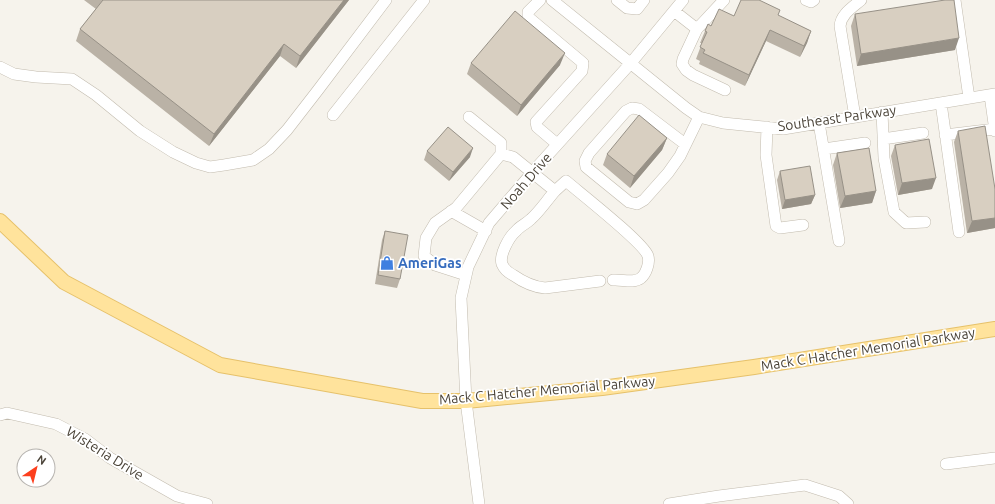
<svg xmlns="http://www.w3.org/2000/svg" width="995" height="504" viewBox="0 0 995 504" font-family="Ubuntu,sans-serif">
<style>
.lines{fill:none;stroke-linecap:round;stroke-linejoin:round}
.minor-casing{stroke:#c2bbae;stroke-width:12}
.major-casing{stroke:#e6c16a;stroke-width:16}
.minor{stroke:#fff;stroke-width:11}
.major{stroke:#ffe39c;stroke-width:14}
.wall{fill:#bab2a6}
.shaded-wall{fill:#979187}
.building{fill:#d8cfc1;stroke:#979187}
.labels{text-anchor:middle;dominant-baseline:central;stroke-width:3.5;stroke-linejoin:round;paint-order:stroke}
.street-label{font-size:14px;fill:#4b4439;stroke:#fff}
.shop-label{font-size:14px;font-weight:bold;fill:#366cbe;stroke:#fff;text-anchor:start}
</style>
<rect width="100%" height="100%" fill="#f6f3ec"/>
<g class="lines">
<defs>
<path id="minor" d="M 540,0 L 528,12 L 528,17 L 583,63 L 582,71 L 536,122 L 537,127 L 557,144
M 552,0 L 686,108 L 699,117 L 723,123 L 783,129 L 995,94
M 617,0 L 627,8 L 637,9 L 644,0
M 724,0 L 697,29 L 683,59 L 682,64 L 686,70 L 693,75 L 725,90
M 806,0 L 811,2 L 814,0
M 955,0 L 969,98
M 674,11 L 697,29
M 0,67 L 14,74 L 36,77 L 72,79 L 96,95 L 140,131 L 173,152 L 196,163 L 210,167 L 224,165 L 253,160 L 269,149 L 287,130 L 318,90 L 386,0
M 990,95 L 995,131
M 941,103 L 959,232
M 882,112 L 884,158 L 894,212 L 906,223 L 925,222
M 333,115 L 424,0
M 855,117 L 840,26 C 841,14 853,7 861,0
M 819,123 L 839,241
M 767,127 L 766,155 L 776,226 L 780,228 L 803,225
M 945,135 L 995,129
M 883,139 L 923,133
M 685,144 L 639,109 L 632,108 L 626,111 L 589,153 L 585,161 L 586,167 L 629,202 L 637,204 L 644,200 L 668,173 L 680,156 L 699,117
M 824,149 L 865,143
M 501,154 L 513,157 L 555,191 C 547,200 540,211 531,219 C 526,224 520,226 516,231 C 509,237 499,255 502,264 C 504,269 509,273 513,275 C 523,282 533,287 545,288 L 600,281
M 555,191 L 566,181 C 580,193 644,243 648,256 C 650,263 646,274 641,278 C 633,284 622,279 613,280
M 451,211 L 486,231
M 466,275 L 435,265 L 424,256 L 426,238 L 435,223 L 456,208 L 501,154 L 501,143 L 469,117
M 0,415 L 7,413 L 56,424 L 85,439 L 110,458 L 177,496 L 207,504
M 946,464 L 995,458
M 479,504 L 466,401 L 461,298 L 468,267 L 489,223 L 537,167 L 630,64 L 683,0
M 669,504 L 719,496 L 805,485 L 839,496 L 848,504"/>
<path id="major" d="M 0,221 L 64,282 L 220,365 L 422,401 L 466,401 L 602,388 L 754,367 L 995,329"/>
</defs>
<!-- minor casing -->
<use href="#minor" class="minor-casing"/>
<!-- major casing -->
<use href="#major" class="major-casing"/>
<!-- minor -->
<use href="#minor" class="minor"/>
<!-- major -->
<use href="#major" class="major"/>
</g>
<!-- wall -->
<path class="wall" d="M 84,0 L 349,0 L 296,68 L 280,56 L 209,146 L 76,41 L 80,29 L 96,9 Z
M 855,14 L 955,50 L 857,66 L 851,26 Z
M 734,16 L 778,16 L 811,31 L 807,43 L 800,57 L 766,41 L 745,86 L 699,64 L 700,61 L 696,59 L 702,43 L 700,43 L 705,31 L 711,26 Z
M 471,63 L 560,65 L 517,116 L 467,74 Z
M 958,131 L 995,189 L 995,228 L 967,233 L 954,142 Z
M 667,138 L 662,150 L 630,188 L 603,165 L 607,154 Z
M 895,145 L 932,189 L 898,195 L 891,156 Z
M 427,151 L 470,157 L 449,181 L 424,160 Z
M 837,153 L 876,191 L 872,203 L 840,208 L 833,165 Z
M 780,171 L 815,195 L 811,204 L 782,209 L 777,180 Z
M 385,231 L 400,279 L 397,288 L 375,284 L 382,240 Z"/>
<!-- shaded-wall -->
<path class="shaded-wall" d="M 344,0 L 349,0 L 296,68 L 300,56 Z
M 770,30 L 766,41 L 745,86 L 749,75 Z
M 811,31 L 807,43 L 800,57 L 804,46 Z
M 959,38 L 955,50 L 857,66 L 861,54 Z
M 284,44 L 280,56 L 209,146 L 214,134 Z
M 565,53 L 560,65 L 517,116 L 521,105 Z
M 667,138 L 662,150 L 630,188 L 634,176 Z
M 473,148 L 470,157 L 449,181 L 453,172 Z
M 936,178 L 932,189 L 898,195 L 902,183 Z
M 876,191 L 872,203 L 840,208 L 845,196 Z
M 815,195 L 811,204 L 782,209 L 785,200 Z
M 995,218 L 995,228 L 967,233 L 972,221 Z"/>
<!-- building -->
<path class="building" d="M 103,0 L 344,0 L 300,56 L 284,44 L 214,134 L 80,29 Z
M 741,0 L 759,0 L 780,10 L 778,15 L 811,31 L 804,46 L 770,30 L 749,75 L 703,53 L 705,50 L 700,47 L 707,32 L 705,31 L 708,24 L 711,26 L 719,9 L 734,16 Z
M 945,0 L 954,0 L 959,38 L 861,54 L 855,14 Z
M 515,11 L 565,53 L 521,105 L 471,63 Z
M 639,115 L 667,138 L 634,176 L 607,154 Z
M 985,126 L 995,189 L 995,218 L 972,221 L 958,131 Z
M 448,127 L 473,148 L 453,172 L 427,151 Z
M 929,139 L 936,178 L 902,183 L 895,145 Z
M 869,148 L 876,191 L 845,196 L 837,153 Z
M 810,166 L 815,195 L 785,200 L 780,171 Z
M 385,231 L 408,235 L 400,279 L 378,275 Z"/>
<!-- icons -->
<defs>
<symbol id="shop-bare" viewBox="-9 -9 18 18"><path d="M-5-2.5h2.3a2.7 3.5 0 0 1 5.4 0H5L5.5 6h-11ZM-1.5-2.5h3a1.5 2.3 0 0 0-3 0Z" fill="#3f7fe0" stroke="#fff" stroke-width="2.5" paint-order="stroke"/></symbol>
</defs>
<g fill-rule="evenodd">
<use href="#shop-bare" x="377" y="253" width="20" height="20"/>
</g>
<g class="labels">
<!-- street labels -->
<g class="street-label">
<text transform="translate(837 118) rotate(-8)">Southeast Parkway</text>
<text transform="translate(526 181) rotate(-49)">Noah Drive</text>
<text transform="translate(868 349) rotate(-9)">Mack C Hatcher Memorial Parkway</text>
<text transform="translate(547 390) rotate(-5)">Mack C Hatcher Memorial Parkway</text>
<text transform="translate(105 453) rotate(32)">Wisteria Drive</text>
</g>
<!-- shop labels -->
<g class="shop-label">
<text x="398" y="263">AmeriGas</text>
</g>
</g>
<!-- north arrow -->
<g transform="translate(36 468) rotate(35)"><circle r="19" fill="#ffffff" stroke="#b7b4b0"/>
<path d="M0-3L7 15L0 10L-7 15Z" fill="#fc3f1d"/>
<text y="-6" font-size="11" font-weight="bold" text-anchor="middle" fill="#4b4439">N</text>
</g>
</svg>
